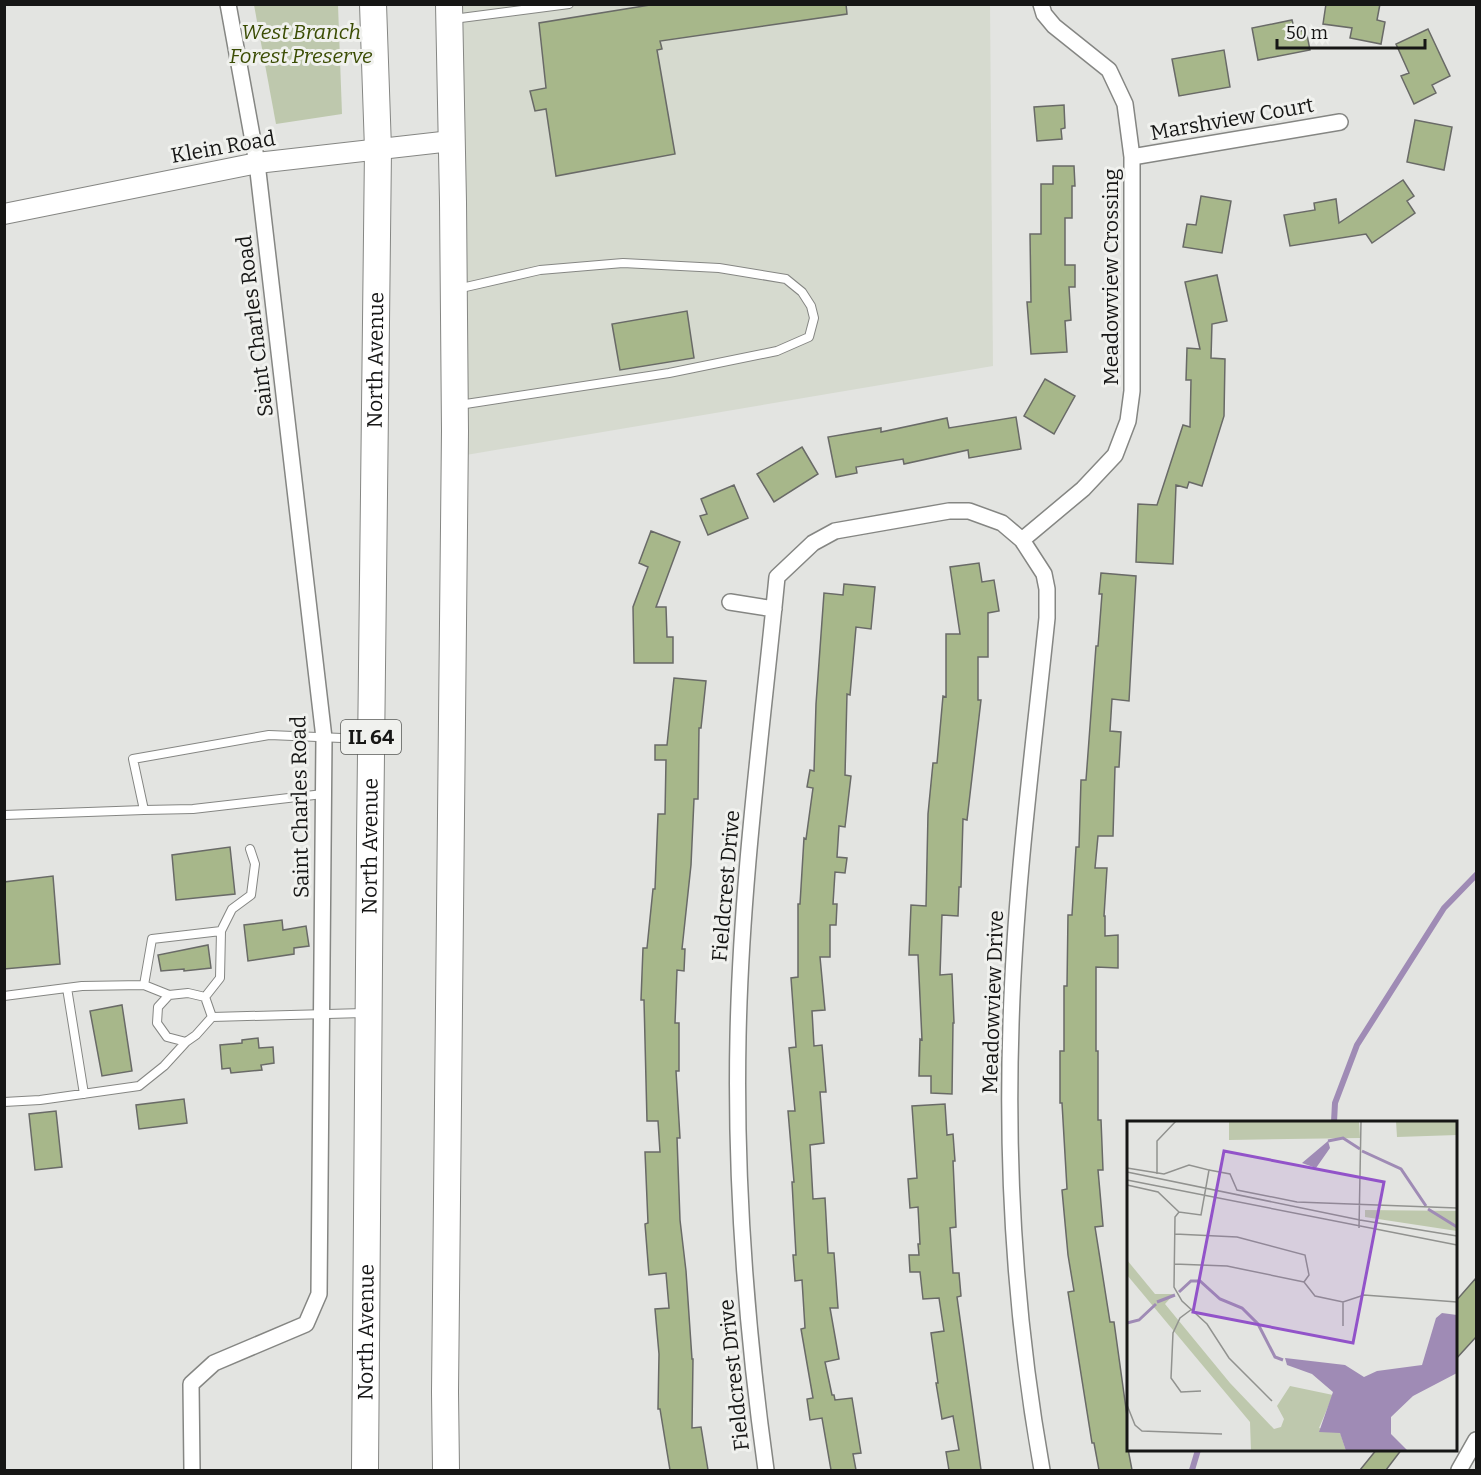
<svg xmlns="http://www.w3.org/2000/svg" width="1481" height="1475" viewBox="0 0 1481 1475" font-family="Bitter,serif">
<style>
.built{fill:#d6dacf}
.green{fill:#bec8ad}
.lines{fill:none;stroke-linecap:round;stroke-linejoin:round}
.stream{stroke:#9f8bb5;stroke-width:6}
.building{fill:#a7b78a;stroke:#696a67;stroke-width:1.5}
.service-casing{stroke:#858683;stroke-width:10}
.minor-casing{stroke:#858683;stroke-width:18}
.tertiary-casing{stroke:#858683;stroke-width:22}
.primary-casing{stroke:#858683;stroke-width:28}
.service{stroke:#fff;stroke-width:8}
.minor{stroke:#fff;stroke-width:15}
.tertiary{stroke:#fff;stroke-width:20}
.primary{stroke:#fff;stroke-width:26}
.labels{text-anchor:middle;dominant-baseline:central;stroke-width:6;stroke-linejoin:round;paint-order:stroke}
.shield{fill:#f0f1ee;stroke:#575856;stroke-width:1.5}
.shield-label{font-size:20px;font-weight:bold;fill:#161615}
.park-label{font-size:21px;font-style:italic;fill:#3b4d04;stroke:#f0f1ee}
.street-label{font-size:21px;fill:#161615;stroke:#f0f1ee}
.inset-river{fill:none;stroke:#9f8bb5;stroke-width:3}
.inset-road{fill:none;stroke:#91928f;stroke-width:1.5}
.view{fill:#9253c9;fill-opacity:0.15;stroke:#9253c9;stroke-width:3}
.inset-edge{fill:none;stroke:#161615;stroke-width:3}
</style>
<rect width="100%" height="100%" fill="#e3e4e1"/>
<!-- built -->
<path class="built" d="M 457,5 L 990,5 L 993,366 L 466,455 Z"/>
<!-- green -->
<path class="green" d="M 254,5 L 338,5 L 342,114 L 276,124 Z"/>
<g class="lines">
<!-- stream -->
<path class="stream" d="M 1334,1122 L 1335,1103 L 1357,1045 L 1444,908 L 1476,875
M 1192,1470 L 1198,1450"/>
</g>
<!-- building -->
<path class="building" d="M 656,4 L 846,4 L 847,14 L 660,41 L 662,49 L 657,50 L 675,154 L 556,176 L 546,109 L 535,111 L 530,91 L 546,88 L 539,23 Z
M 1326,4 L 1380,4 L 1377,20 L 1385,22 L 1381,44 L 1350,38 L 1352,28 L 1323,24 Z
M 1292,20 L 1295,32 L 1306,30 L 1310,50 L 1258,60 L 1252,28 Z
M 1428,29 L 1450,76 L 1432,85 L 1436,93 L 1414,104 L 1401,76 L 1409,73 L 1396,44 Z
M 1224,50 L 1230,87 L 1179,96 L 1172,59 Z
M 1064,105 L 1065,128 L 1061,129 L 1062,139 L 1037,141 L 1034,107 Z
M 1415,120 L 1452,127 L 1444,170 L 1407,162 Z
M 1053,166 L 1074,166 L 1075,186 L 1072,186 L 1072,218 L 1065,218 L 1065,265 L 1075,265 L 1075,287 L 1069,287 L 1071,320 L 1065,321 L 1067,352 L 1031,354 L 1027,302 L 1031,302 L 1030,234 L 1041,234 L 1041,184 L 1053,184 Z
M 1403,180 L 1414,196 L 1407,201 L 1415,213 L 1372,243 L 1366,234 L 1290,246 L 1284,215 L 1315,210 L 1314,203 L 1336,199 L 1339,223 Z
M 1201,196 L 1231,201 L 1222,253 L 1183,247 L 1187,224 L 1196,225 Z
M 1217,275 L 1227,321 L 1212,324 L 1211,358 L 1225,359 L 1224,416 L 1202,486 L 1189,482 L 1187,488 L 1176,485 L 1173,564 L 1136,562 L 1138,504 L 1157,505 L 1183,425 L 1190,427 L 1191,380 L 1186,380 L 1187,348 L 1200,349 L 1185,282 Z
M 687,311 L 694,358 L 620,370 L 612,324 Z
M 1045,379 L 1075,396 L 1054,434 L 1024,416 Z
M 1016,417 L 1021,449 L 969,458 L 968,450 L 904,464 L 903,459 L 856,467 L 857,473 L 836,477 L 828,437 L 881,428 L 881,432 L 947,418 L 949,428 Z
M 802,447 L 818,474 L 774,502 L 757,474 Z
M 734,485 L 748,518 L 708,535 L 700,516 L 707,514 L 701,499 Z
M 651,531 L 680,542 L 656,607 L 666,607 L 667,637 L 673,637 L 673,663 L 634,663 L 633,607 L 648,567 L 639,563 Z
M 979,563 L 982,582 L 994,580 L 999,611 L 988,613 L 988,657 L 978,657 L 978,700 L 981,700 L 967,820 L 963,819 L 961,887 L 959,887 L 958,916 L 942,915 L 940,975 L 952,974 L 954,1023 L 953,1023 L 952,1094 L 931,1093 L 931,1076 L 919,1076 L 920,1039 L 922,1040 L 918,955 L 909,955 L 911,905 L 926,906 L 928,814 L 933,763 L 937,763 L 943,696 L 946,697 L 946,634 L 960,634 L 950,567 Z
M 1101,573 L 1136,576 L 1129,701 L 1112,699 L 1110,731 L 1121,732 L 1119,767 L 1115,767 L 1113,836 L 1098,836 L 1095,868 L 1107,868 L 1104,916 L 1105,916 L 1105,936 L 1118,935 L 1118,968 L 1096,967 L 1096,1051 L 1098,1051 L 1098,1120 L 1101,1120 L 1103,1170 L 1098,1170 L 1103,1226 L 1095,1227 L 1110,1322 L 1114,1322 L 1128,1423 L 1128,1449 L 1132,1470 L 1099,1470 L 1094,1443 L 1092,1443 L 1068,1292 L 1074,1291 L 1068,1255 L 1062,1190 L 1067,1189 L 1062,1103 L 1060,1103 L 1060,1051 L 1064,1051 L 1064,986 L 1067,986 L 1068,915 L 1072,915 L 1076,847 L 1079,847 L 1081,780 L 1086,780 L 1096,646 L 1098,646 L 1102,594 L 1099,594 Z
M 844,584 L 875,587 L 871,629 L 856,627 L 850,695 L 847,694 L 845,775 L 851,776 L 845,827 L 839,826 L 837,857 L 847,858 L 845,873 L 835,872 L 833,904 L 837,904 L 836,925 L 830,925 L 830,957 L 820,957 L 825,1010 L 812,1011 L 814,1046 L 822,1045 L 826,1092 L 820,1092 L 824,1143 L 810,1145 L 813,1199 L 825,1198 L 828,1253 L 834,1253 L 838,1308 L 830,1308 L 839,1359 L 825,1362 L 832,1395 L 834,1395 L 835,1400 L 852,1398 L 861,1453 L 853,1454 L 856,1470 L 831,1470 L 822,1418 L 810,1420 L 807,1399 L 813,1398 L 801,1329 L 805,1328 L 802,1280 L 795,1281 L 793,1255 L 796,1255 L 792,1182 L 794,1182 L 788,1111 L 795,1111 L 789,1048 L 796,1047 L 791,978 L 798,977 L 798,904 L 800,904 L 804,838 L 806,839 L 813,788 L 807,787 L 810,770 L 814,771 L 816,704 L 824,593 L 843,595 Z
M 674,678 L 706,681 L 701,728 L 699,728 L 698,799 L 694,799 L 691,865 L 682,949 L 685,949 L 684,971 L 677,970 L 675,1023 L 679,1023 L 679,1071 L 676,1071 L 680,1138 L 677,1138 L 680,1220 L 686,1271 L 692,1359 L 693,1359 L 692,1428 L 701,1427 L 708,1470 L 670,1470 L 660,1409 L 658,1409 L 659,1354 L 655,1309 L 669,1308 L 666,1273 L 649,1275 L 645,1224 L 648,1223 L 645,1152 L 660,1152 L 658,1121 L 647,1121 L 644,1000 L 641,1000 L 643,948 L 647,948 L 653,889 L 655,889 L 658,814 L 665,814 L 666,760 L 655,760 L 655,745 L 667,745 Z
M 230,847 L 235,894 L 176,900 L 172,855 Z
M 53,876 L 60,964 L 4,969 L 4,882 Z
M 282,920 L 283,930 L 306,926 L 309,946 L 294,948 L 294,954 L 248,961 L 244,925 Z
M 208,945 L 211,968 L 184,971 L 184,969 L 161,971 L 158,955 Z
M 122,1005 L 132,1071 L 102,1076 L 90,1011 Z
M 258,1038 L 259,1048 L 273,1047 L 274,1063 L 261,1065 L 262,1070 L 231,1073 L 230,1068 L 222,1069 L 220,1045 L 242,1043 L 242,1040 Z
M 184,1099 L 187,1123 L 139,1129 L 136,1105 Z
M 945,1104 L 947,1135 L 953,1134 L 955,1161 L 953,1161 L 956,1227 L 950,1228 L 953,1273 L 959,1273 L 961,1296 L 957,1297 L 981,1470 L 949,1470 L 946,1452 L 959,1450 L 953,1416 L 942,1419 L 936,1383 L 938,1383 L 931,1333 L 944,1331 L 939,1298 L 923,1299 L 920,1272 L 910,1272 L 909,1255 L 919,1255 L 918,1244 L 920,1244 L 918,1207 L 910,1208 L 908,1179 L 917,1178 L 912,1106 Z
M 56,1111 L 62,1167 L 35,1170 L 29,1114 Z
M 1476,1278 L 1476,1337 L 1455,1360 L 1455,1302 Z
M 1377,1449 L 1402,1449 L 1386,1470 L 1360,1470 Z"/>
<g class="lines">
<defs>
<path id="service" d="M 453,19 L 569,4
M 457,289 L 540,270 L 623,263 L 719,268 L 786,279 L 802,292 L 811,306 L 814,318 L 809,337 L 777,351 L 669,373 L 459,405
M 323,794 L 193,809 L 144,810 L 133,759 L 269,735 L 366,739
M 4,815 L 144,810
M 144,985 L 152,939 L 221,931
M 67,988 L 84,1094
M 169,995 L 158,1007 L 157,1023 L 167,1037 L 186,1042
M 4,996 L 82,986 L 144,985 L 169,995 L 188,993 L 205,997 L 212,1017
M 205,997 L 220,978 L 221,931 L 232,909 L 251,895 L 255,864 L 250,849
M 4,1102 L 40,1100 L 139,1086 L 164,1066 L 186,1042 L 196,1035 L 212,1017 L 364,1013"/>
<path id="minor" d="M 1132,157 L 1340,122
M 1022,540 L 1083,489 L 1115,455 L 1128,421 L 1132,391 L 1132,157 L 1125,104 L 1109,70 L 1054,26 L 1044,14 L 1041,4
M 730,602 L 774,609
M 192,1470 L 191,1384 L 214,1363 L 306,1324 L 319,1294 L 324,738 L 257,163 L 228,4
M 766,1470 C 746,1326 735,1182 738,1037 C 741,883 762,730 777,577 L 813,543 L 835,531 L 949,511 L 969,511 L 1002,523 L 1022,540 L 1044,574 L 1047,589 L 1047,618 C 1033,753 1015,888 1011,1024 C 1006,1173 1016,1324 1042,1470
M 1459,1470 L 1476,1440"/>
<path id="tertiary" d="M 4,214 L 257,163 L 451,141"/>
<g id="primary">
<path id="s1" d="M 365,1470 L 370,840 L 378,149 L 373,4"/>
<path d="M 446,1470 L 445,1392 L 455,431 L 453,202 L 449,4"/>
</g>
</defs>
<!-- service casing -->
<use href="#service" class="service-casing"/>
<!-- minor casing -->
<use href="#minor" class="minor-casing"/>
<!-- tertiary casing -->
<use href="#tertiary" class="tertiary-casing"/>
<!-- primary casing -->
<use href="#primary" class="primary-casing"/>
<!-- service -->
<use href="#service" class="service"/>
<!-- minor -->
<use href="#minor" class="minor"/>
<!-- tertiary -->
<use href="#tertiary" class="tertiary"/>
<!-- primary -->
<use href="#primary" class="primary"/>
</g>
<g class="labels">
<!-- shield labels -->
<rect class="shield" x="341" y="720" width="60" height="34" rx="4.5"/>
<g class="shield-label">
<text x="371" y="737">IL 64</text>
</g>
<!-- park labels -->
<g class="park-label">
<text x="301" y="32">West Branch<tspan x="301" dy="24">Forest Preserve</tspan></text>
</g>
<!-- street labels -->
<g class="street-label">
<text transform="translate(1232 119) rotate(-10)">Marshview Court</text>
<text transform="translate(223 147) rotate(-10)">Klein Road</text>
<text transform="translate(1111 277) rotate(-90)">Meadowview Crossing</text>
<text transform="translate(255 326) rotate(-97)">Saint Charles Road</text>
<text stroke="none"><textPath href="#s1" startOffset="1110">North Avenue</textPath></text>
<text transform="translate(300 807) rotate(-91)">Saint Charles Road</text>
<text stroke="none"><textPath href="#s1" startOffset="624">North Avenue</textPath></text>
<text transform="translate(726 886) rotate(-85)">Fieldcrest Drive</text>
<text transform="translate(993 1002) rotate(-88)">Meadowview Drive</text>
<text stroke="none"><textPath href="#s1" startOffset="138">North Avenue</textPath></text>
<text transform="translate(734 1375) rotate(-96)">Fieldcrest Drive</text>
</g>
</g>
<!-- overview -->
<g transform="translate(1127 1121)">
<rect width="330" height="330" fill="#e3e4e1"/>
<path d="M 102,0 L 232,0 L 233,17 L 102,19 ZM 269,0 L 330,0 L 330,14 L 270,16 ZM 238,89 L 330,90 L 330,110 L 238,96 ZM 0,139 L 28,173 L 47,173 L 38,183 L 103,262 L 147,308 L 154,306 L 157,298 L 150,285 L 163,265 L 206,274 L 192,307 L 213,311 L 219,330 L 124,330 L 123,301 L 0,154 Z" fill="#bec8ad"/>
<path d="M 201,20 L 203,27 L 189,47 L 175,42 ZM 315,192 L 330,194 L 330,252 L 286,275 L 264,296 L 264,313 L 281,330 L 219,330 L 213,312 L 192,311 L 206,271 L 185,253 L 160,244 L 158,237 L 218,244 L 237,256 L 250,250 L 295,244 L 309,197 Z" fill="#9f8bb5"/>
<path class="inset-river" d="M 201,20 L 216,17 L 233,28M 235,30 L 274,48 L 299,85M 301,88 L 330,106M 52,171 L 64,160 L 73,160 L 93,178 L 115,187 L 131,203 L 148,236 L 156,239M 30,181 L 48,174M 0,202 L 12,199 L 29,183"/>
<path class="inset-road" d="M 0,47 L 37,53 L 62,44 L 82,49 L 74,94 L 52,91 L 48,96 L 47,166 L 55,180 L 80,203 L 102,237 L 145,280M 82,49 L 103,53 L 110,69 L 170,81 L 330,87M 0,51 L 233,99 L 330,115M 30,53 L 30,20 L 49,0M 0,59 L 330,124M 0,64 L 31,71 L 52,91M 232,107 L 234,0M 48,113 L 110,116 L 178,134 L 182,154 L 177,161M 47,143 L 100,145 L 177,161M 177,161 L 188,175 L 216,181 L 237,174 L 330,181M 65,188 L 53,197 L 46,212 L 44,257 L 54,271 L 74,270M 216,205 L 216,181M 0,284 L 8,304 L 15,310 L 95,313"/>
<path class="view" d="M 97,30 L 257,61 L 226,222 L 66,191 Z"/>
<rect width="330" height="330" class="inset-edge"/>
</g>
<!-- border -->
<rect width="1481" height="1475" fill="none" stroke="#161615" stroke-width="12"/>
<!-- scale -->
<path d="M1277 39v9h148v-9" fill="none" stroke="#161615" stroke-width="3"/>
<text x="1286" y="39" font-size="18" fill="#161615" stroke="#f0f1ee" stroke-width="4.5" paint-order="stroke">50 m</text>
</svg>
